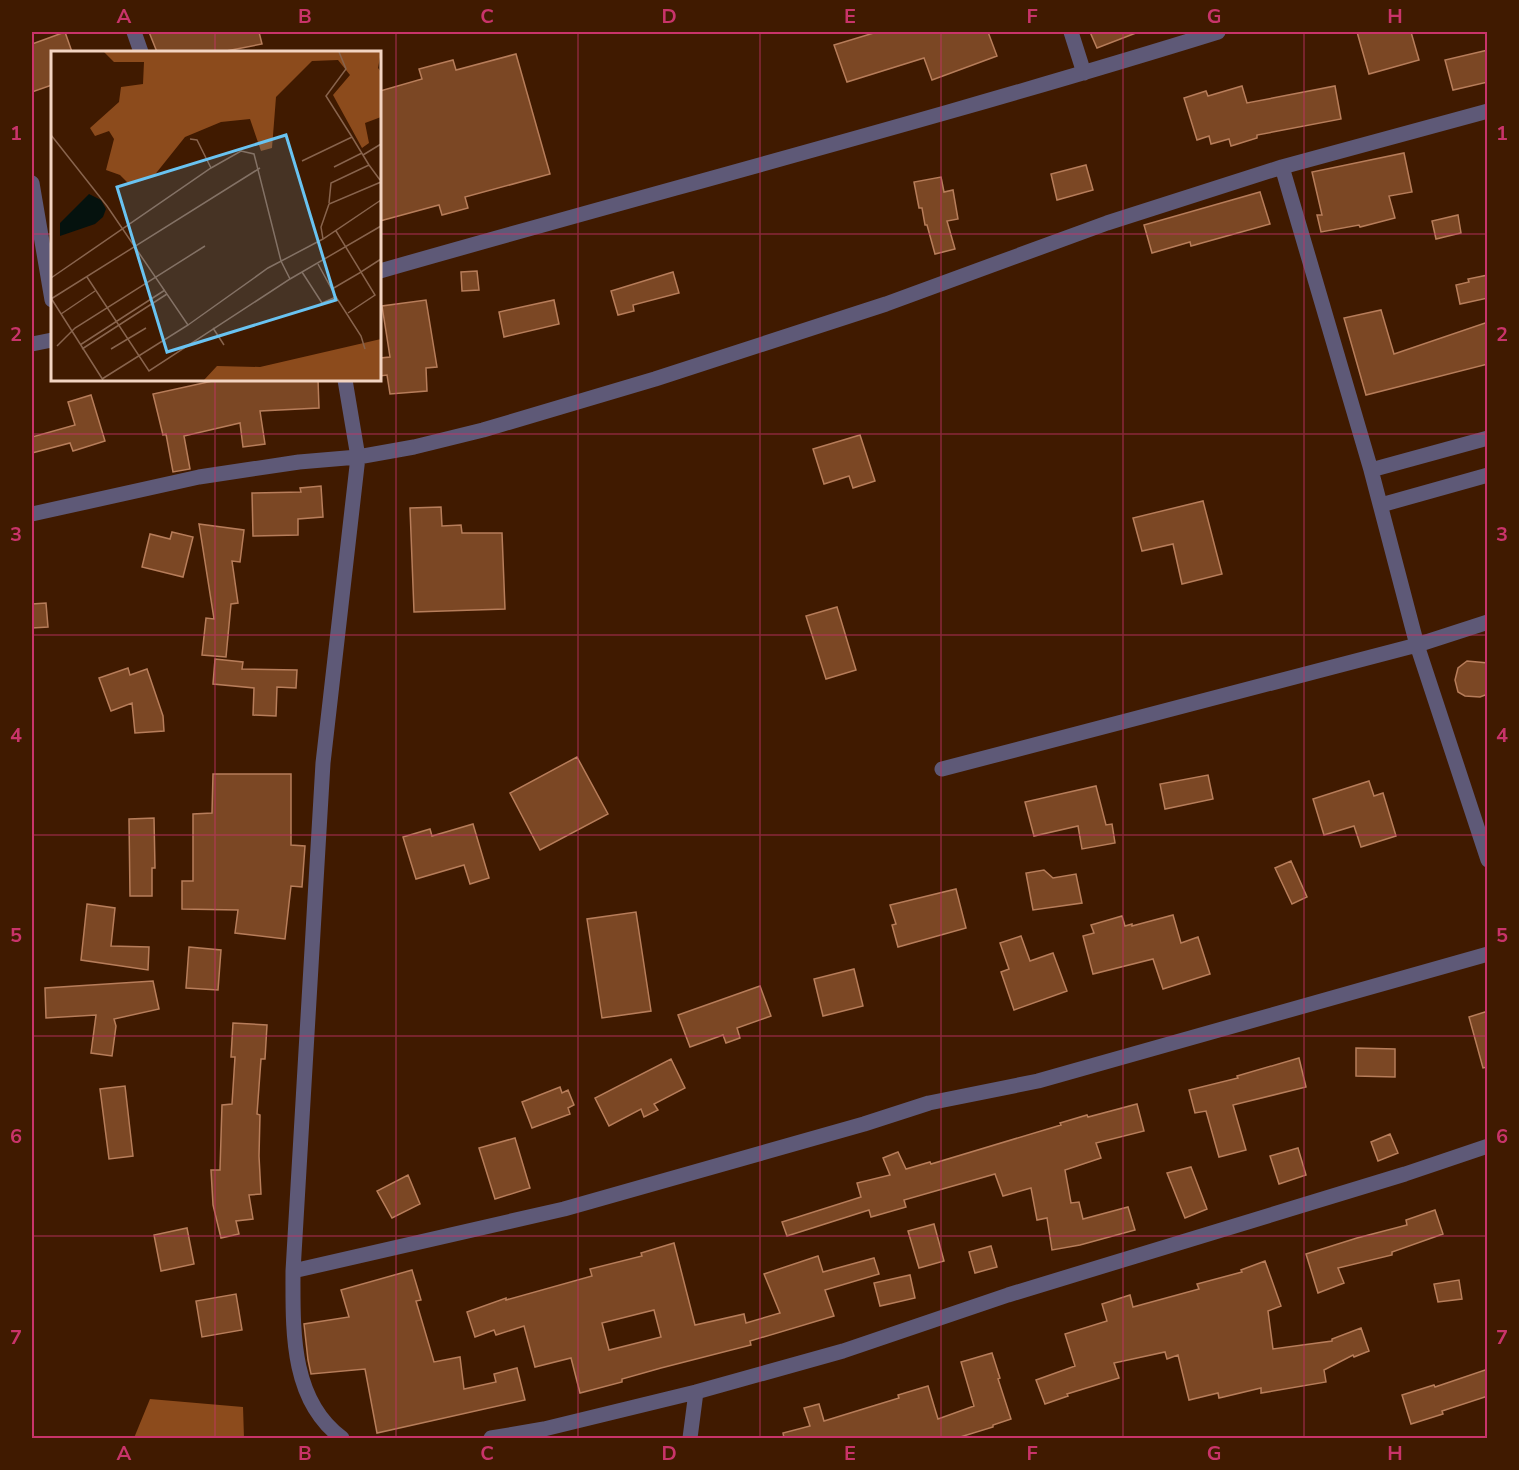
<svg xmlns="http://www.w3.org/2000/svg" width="1519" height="1470" viewBox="0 0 1519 1470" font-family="'Nunito Sans',sans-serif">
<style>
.forest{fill:#8c4b1c}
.building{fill:#7b4724;stroke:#b77d5a;stroke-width:1.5;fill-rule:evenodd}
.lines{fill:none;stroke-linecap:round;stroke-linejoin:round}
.minor{stroke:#5e5977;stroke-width:15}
.grid{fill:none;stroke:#c9346a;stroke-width:1.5;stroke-opacity:0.55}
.inset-road{fill:none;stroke:#88644d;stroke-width:1.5}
.view{fill:#69c3f1;fill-opacity:0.15;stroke:#69c3f1;stroke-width:3}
.inset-edge{fill:none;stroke:#f3d4c1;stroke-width:3}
.neatline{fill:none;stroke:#c9346a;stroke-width:2}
.grid-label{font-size:20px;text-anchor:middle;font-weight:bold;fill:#c9346a}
</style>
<rect width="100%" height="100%" fill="#401a00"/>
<!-- forest -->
<path class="forest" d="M 150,1399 L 243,1407 L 244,1438 L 134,1438 Z"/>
<!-- building -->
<path class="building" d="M 65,32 L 72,52 L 52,52 L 52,85 L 32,92 L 32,44 Z
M 149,32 L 259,32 L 262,44 L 221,52 L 157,52 Z
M 877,32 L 988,32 L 997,56 L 932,80 L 924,58 L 847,82 L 834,45 Z
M 1090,32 L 1136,32 L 1136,33 L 1097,48 Z
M 1357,32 L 1411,32 L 1419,60 L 1369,74 Z
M 1488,50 L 1488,82 L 1453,90 L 1445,60 Z
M 516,54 L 550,174 L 465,197 L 468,208 L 442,215 L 439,205 L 380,221 L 380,91 L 422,79 L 419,69 L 453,60 L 456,70 Z
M 1242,86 L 1247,103 L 1335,86 L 1341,119 L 1257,135 L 1257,138 L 1231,146 L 1229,139 L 1211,144 L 1209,136 L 1197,140 L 1184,98 L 1206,91 L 1208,96 Z
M 1404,153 L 1412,192 L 1389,196 L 1395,218 L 1360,227 L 1359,225 L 1321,232 L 1317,215 L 1322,215 L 1312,172 Z
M 1086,165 L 1093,190 L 1057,200 L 1051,174 Z
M 941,177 L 944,192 L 953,190 L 958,219 L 947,221 L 955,249 L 935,254 L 927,225 L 925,225 L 922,208 L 919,208 L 914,182 Z
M 1260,192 L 1270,224 L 1191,246 L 1190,242 L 1152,253 L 1144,225 Z
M 1458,215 L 1461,233 L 1436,239 L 1432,221 Z
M 477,271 L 479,290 L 462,291 L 461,272 Z
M 673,272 L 679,293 L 633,305 L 634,311 L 618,315 L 611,291 Z
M 1488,275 L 1488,298 L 1460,304 L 1456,285 L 1469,282 L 1468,279 Z
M 426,300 L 437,367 L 426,368 L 427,391 L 390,394 L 387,375 L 380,376 L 380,358 L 390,357 L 382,306 Z
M 554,300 L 559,324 L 504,337 L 499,312 Z
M 1381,310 L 1394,354 L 1488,322 L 1488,364 L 1366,395 L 1344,318 Z
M 217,380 L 318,380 L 319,408 L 260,411 L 265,444 L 243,447 L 240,423 L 184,436 L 190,469 L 173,472 L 166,434 L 163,435 L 153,394 Z
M 91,395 L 105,441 L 73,451 L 70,443 L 32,453 L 32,437 L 75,425 L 68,402 Z
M 860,435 L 875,481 L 853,488 L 849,476 L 824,484 L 813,449 Z
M 321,486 L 323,517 L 298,519 L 298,535 L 253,536 L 252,493 L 301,492 L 300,488 Z
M 1203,501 L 1222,574 L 1182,584 L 1173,544 L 1142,551 L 1133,518 Z
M 441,507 L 442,526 L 461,525 L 462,533 L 502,533 L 505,609 L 414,612 L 410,508 Z
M 199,524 L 244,530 L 240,562 L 232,561 L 238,603 L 231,604 L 226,657 L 202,655 L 206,618 L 214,619 Z
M 172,532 L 193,537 L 183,577 L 142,567 L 150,534 L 170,539 Z
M 46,603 L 48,627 L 32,628 L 32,604 Z
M 837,607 L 856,670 L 826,679 L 806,616 Z
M 215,659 L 243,662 L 242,669 L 297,670 L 296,688 L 277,687 L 276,716 L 253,715 L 254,688 L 213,684 Z
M 1467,661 L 1488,663 L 1488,694 L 1480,697 L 1465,696 L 1458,692 L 1455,680 L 1458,668 Z
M 128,668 L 130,675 L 147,669 L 163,716 L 164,731 L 135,733 L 132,703 L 111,711 L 99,678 Z
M 577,757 L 608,814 L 540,850 L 510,793 Z
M 213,774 L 291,774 L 291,845 L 305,846 L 302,887 L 291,886 L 285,939 L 235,933 L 238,910 L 182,909 L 182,881 L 193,881 L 193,814 L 212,813 Z
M 1208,775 L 1213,799 L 1165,809 L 1160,784 Z
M 1369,781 L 1374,796 L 1383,793 L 1396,836 L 1361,847 L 1354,826 L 1324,835 L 1313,799 Z
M 1096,786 L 1106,825 L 1112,824 L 1115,843 L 1082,849 L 1078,826 L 1034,836 L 1025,802 Z
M 154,818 L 155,868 L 152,868 L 152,896 L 130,896 L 129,819 Z
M 473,824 L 489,878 L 470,884 L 464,865 L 416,879 L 403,837 L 430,829 L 432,836 Z
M 1291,861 L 1307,897 L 1292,904 L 1275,868 Z
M 1044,870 L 1053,878 L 1076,874 L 1082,903 L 1033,910 L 1026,873 Z
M 956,889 L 966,928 L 898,947 L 892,925 L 896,924 L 890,905 Z
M 87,904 L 115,908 L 111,946 L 149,947 L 148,970 L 81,960 Z
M 636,912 L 651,1011 L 602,1018 L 587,919 Z
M 1173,915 L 1181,943 L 1198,937 L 1210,974 L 1163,989 L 1153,959 L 1093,974 L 1083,936 L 1094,933 L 1091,925 L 1122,916 L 1125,926 L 1132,924 L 1132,926 Z
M 1021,936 L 1030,961 L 1053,953 L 1067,991 L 1014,1010 L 1001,972 L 1009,969 L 1000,943 Z
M 189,947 L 221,950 L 218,990 L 186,988 Z
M 854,969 L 863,1006 L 823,1016 L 814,979 Z
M 153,981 L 159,1009 L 114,1019 L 116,1026 L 112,1056 L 91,1053 L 96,1015 L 46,1018 L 45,988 Z
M 760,986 L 771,1016 L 737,1028 L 740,1038 L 726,1043 L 723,1035 L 690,1047 L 678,1015 Z
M 1488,1011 L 1488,1067 L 1483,1068 L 1469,1017 Z
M 233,1023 L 267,1025 L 265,1059 L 261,1059 L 257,1114 L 260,1115 L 259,1156 L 261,1194 L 249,1195 L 253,1219 L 236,1221 L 239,1234 L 221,1238 L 213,1205 L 211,1170 L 220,1170 L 222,1105 L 232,1104 L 235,1057 L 231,1057 Z
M 1356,1048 L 1395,1049 L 1395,1077 L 1356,1076 Z
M 1299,1058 L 1306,1087 L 1233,1105 L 1246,1150 L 1219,1157 L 1206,1111 L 1195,1113 L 1189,1090 L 1238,1078 L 1237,1076 Z
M 671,1059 L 685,1088 L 654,1104 L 658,1110 L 644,1117 L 641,1109 L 609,1126 L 595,1098 Z
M 125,1086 L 133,1156 L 109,1159 L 100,1089 Z
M 560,1087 L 562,1093 L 568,1090 L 574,1105 L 568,1108 L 570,1114 L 532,1128 L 522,1102 Z
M 1137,1104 L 1144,1131 L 1096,1143 L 1101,1158 L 1065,1170 L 1071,1203 L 1079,1202 L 1083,1219 L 1128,1207 L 1135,1230 L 1080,1245 L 1052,1250 L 1047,1218 L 1037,1220 L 1031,1188 L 1003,1196 L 995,1174 L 904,1200 L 906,1207 L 871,1217 L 869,1210 L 787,1236 L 782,1222 L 861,1197 L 857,1183 L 890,1175 L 883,1158 L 898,1152 L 906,1169 L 930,1162 L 931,1164 L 1061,1125 L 1060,1123 L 1087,1115 L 1088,1117 Z
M 1390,1134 L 1398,1153 L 1378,1161 L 1371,1142 Z
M 515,1138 L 530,1188 L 495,1199 L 479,1148 Z
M 1298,1148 L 1306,1175 L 1279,1184 L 1270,1156 Z
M 1191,1167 L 1207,1209 L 1185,1218 L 1167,1173 Z
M 408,1175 L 420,1204 L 392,1218 L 377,1191 Z
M 1435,1210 L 1443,1234 L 1392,1252 L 1392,1255 L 1338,1268 L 1344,1283 L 1318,1293 L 1306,1254 L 1357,1238 L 1407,1225 L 1406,1220 Z
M 934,1224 L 944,1261 L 919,1268 L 908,1231 Z
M 187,1228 L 194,1264 L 161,1271 L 154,1235 Z
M 674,1243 L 695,1325 L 744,1314 L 746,1323 L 780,1313 L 764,1274 L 818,1256 L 823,1272 L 874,1258 L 879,1274 L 825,1290 L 834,1316 L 750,1341 L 751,1345 L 661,1368 L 622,1379 L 622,1382 L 580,1393 L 571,1358 L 535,1367 L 524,1326 L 496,1335 L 494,1330 L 475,1337 L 467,1312 L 506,1298 L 506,1300 L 592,1276 L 590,1269 L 642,1256 L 641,1253 ZM 654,1310 L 661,1337 L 609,1350 L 602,1323 Z
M 991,1246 L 997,1267 L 975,1273 L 969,1252 Z
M 1265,1261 L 1281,1306 L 1268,1311 L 1273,1349 L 1332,1341 L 1332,1339 L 1361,1328 L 1369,1351 L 1354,1357 L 1353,1355 L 1324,1370 L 1326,1382 L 1261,1393 L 1261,1388 L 1219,1398 L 1218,1393 L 1189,1400 L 1178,1355 L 1167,1359 L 1165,1352 L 1114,1363 L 1119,1378 L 1067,1394 L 1068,1396 L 1045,1404 L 1036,1380 L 1075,1366 L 1065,1334 L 1107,1321 L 1102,1304 L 1130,1295 L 1133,1307 L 1199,1289 L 1197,1284 L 1242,1272 L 1241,1270 Z
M 412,1270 L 421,1300 L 416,1301 L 434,1362 L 460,1357 L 464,1389 L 496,1382 L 494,1374 L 517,1368 L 525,1400 L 377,1433 L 365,1369 L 311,1374 L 308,1360 L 304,1324 L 349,1317 L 341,1290 Z
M 910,1275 L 915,1298 L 880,1306 L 874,1283 Z
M 1459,1280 L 1462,1299 L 1438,1302 L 1434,1284 Z
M 236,1294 L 242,1330 L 202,1337 L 196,1301 Z
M 992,1353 L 1000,1378 L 998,1379 L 1011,1419 L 993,1425 L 993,1427 L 957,1438 L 784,1438 L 783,1433 L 810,1426 L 804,1408 L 819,1404 L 824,1421 L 899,1398 L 898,1395 L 928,1386 L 938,1419 L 974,1406 L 961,1362 Z
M 1488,1369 L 1488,1396 L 1442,1411 L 1443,1414 L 1411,1424 L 1402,1395 L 1434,1385 L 1435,1387 Z"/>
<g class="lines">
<!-- minor -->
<path class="minor" d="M 134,32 L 141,52
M 1071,32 L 1084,73
M 1488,111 L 1282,167 L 1371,470 L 1417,645 L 1488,860
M 32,183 L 52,300
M 380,271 C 659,191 941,118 1218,32
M 32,344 L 52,340
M 1371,470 L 1488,438
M 1381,505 L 1488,475
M 32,514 L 199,477 L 299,462 L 358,457 L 414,447 L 483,430 L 655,379 L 886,304 L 1107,223 L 1282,167
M 942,769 L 1417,645 L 1488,622
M 293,1271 L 564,1209 L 864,1124 L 929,1103 L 1038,1081 L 1488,954
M 342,1438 C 290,1400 293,1329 293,1271 L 323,763 L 358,457 L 345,380
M 491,1438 L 544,1429 L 696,1392 L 843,1351 L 1008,1295 L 1405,1174 L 1488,1146
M 690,1438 L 696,1392"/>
</g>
<!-- grid -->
<path class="grid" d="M 215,32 L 215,52M 396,32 L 396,1438M 578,32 L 578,1438M 760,32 L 760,1438M 941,32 L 941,1438M 1123,32 L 1123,1438M 1304,32 L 1304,1438M 32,234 L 52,234M 380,234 L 1488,234M 215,380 L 215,1438M 32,434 L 1488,434M 32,635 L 1488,635M 32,835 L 1488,835M 32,1036 L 1488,1036M 32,1236 L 1488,1236"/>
<!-- overview -->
<g transform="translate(51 51)">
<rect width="330" height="330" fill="#401a00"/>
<path d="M 53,1 L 330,1 L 327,17 L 330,21 L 330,66 L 314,72 L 318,92 L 311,97 L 282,44 L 299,24 L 287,9 L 261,10 L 225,46 L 221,97 L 210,100 L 199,68 L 170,71 L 134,86 L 102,126 L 78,133 L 69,124 L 55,119 L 63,88 L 58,80 L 44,85 L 39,77 L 68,51 L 70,36 L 92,33 L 93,11 L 63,11 ZM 330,288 L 330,329 L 153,329 L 166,315 L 209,316 Z" fill="#8c4b1c"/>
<path d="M 38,143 L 50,149 L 55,158 L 52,166 L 44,173 L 9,185 L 9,172 Z" fill="#05120e"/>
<path class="inset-road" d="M 288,1 L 295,18 L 275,45 L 301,86M 0,84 L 56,155 L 137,274 L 51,328M 139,88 L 146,89 L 160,117M 312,104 L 330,93M 251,110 L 301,86 L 318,114M 283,116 L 311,102M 278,152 L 280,132 L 318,114 L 329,129M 285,180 L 310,221 L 330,208M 272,188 L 270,176 L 278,153 L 330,131M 267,213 L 285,246M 251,221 L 271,252 L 285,246 L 310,285 L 314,298M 0,227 L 160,117 L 190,100 L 203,103 L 230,210 L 239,228 L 98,320 L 36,226M 239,228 L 330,175M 281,238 L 310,221 L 324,244 L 297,262M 0,247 L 52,329M 0,248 L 209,117M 10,263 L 44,240M 137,274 L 217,217 L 272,188 L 330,149M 162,277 L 173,294M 29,294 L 114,239M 6,295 L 24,277 L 154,195M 31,298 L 116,243M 60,298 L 95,277"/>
<path class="view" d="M 235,84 L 285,249 L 116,301 L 66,136 Z"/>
<rect width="330" height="330" class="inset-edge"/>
</g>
<!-- border -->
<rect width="1519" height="1470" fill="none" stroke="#401a00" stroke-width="66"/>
<rect x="33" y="33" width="1453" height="1404" class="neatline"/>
<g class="grid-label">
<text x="124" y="23">A</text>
<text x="305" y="23">B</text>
<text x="487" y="23">C</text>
<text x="669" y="23">D</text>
<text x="850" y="23">E</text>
<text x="1032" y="23">F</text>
<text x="1214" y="23">G</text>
<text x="1395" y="23">H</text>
<text x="16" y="140">1</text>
<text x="1502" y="140">1</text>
<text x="16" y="341">2</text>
<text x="1502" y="341">2</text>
<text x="16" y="541">3</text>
<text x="1502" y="541">3</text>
<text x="16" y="742">4</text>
<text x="1502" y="742">4</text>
<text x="16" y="942">5</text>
<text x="1502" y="942">5</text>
<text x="16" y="1143">6</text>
<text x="1502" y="1143">6</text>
<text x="16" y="1344">7</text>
<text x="1502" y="1344">7</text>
<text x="124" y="1460">A</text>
<text x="305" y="1460">B</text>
<text x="487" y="1460">C</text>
<text x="669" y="1460">D</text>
<text x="850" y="1460">E</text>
<text x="1032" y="1460">F</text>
<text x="1214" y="1460">G</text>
<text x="1395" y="1460">H</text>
</g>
</svg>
